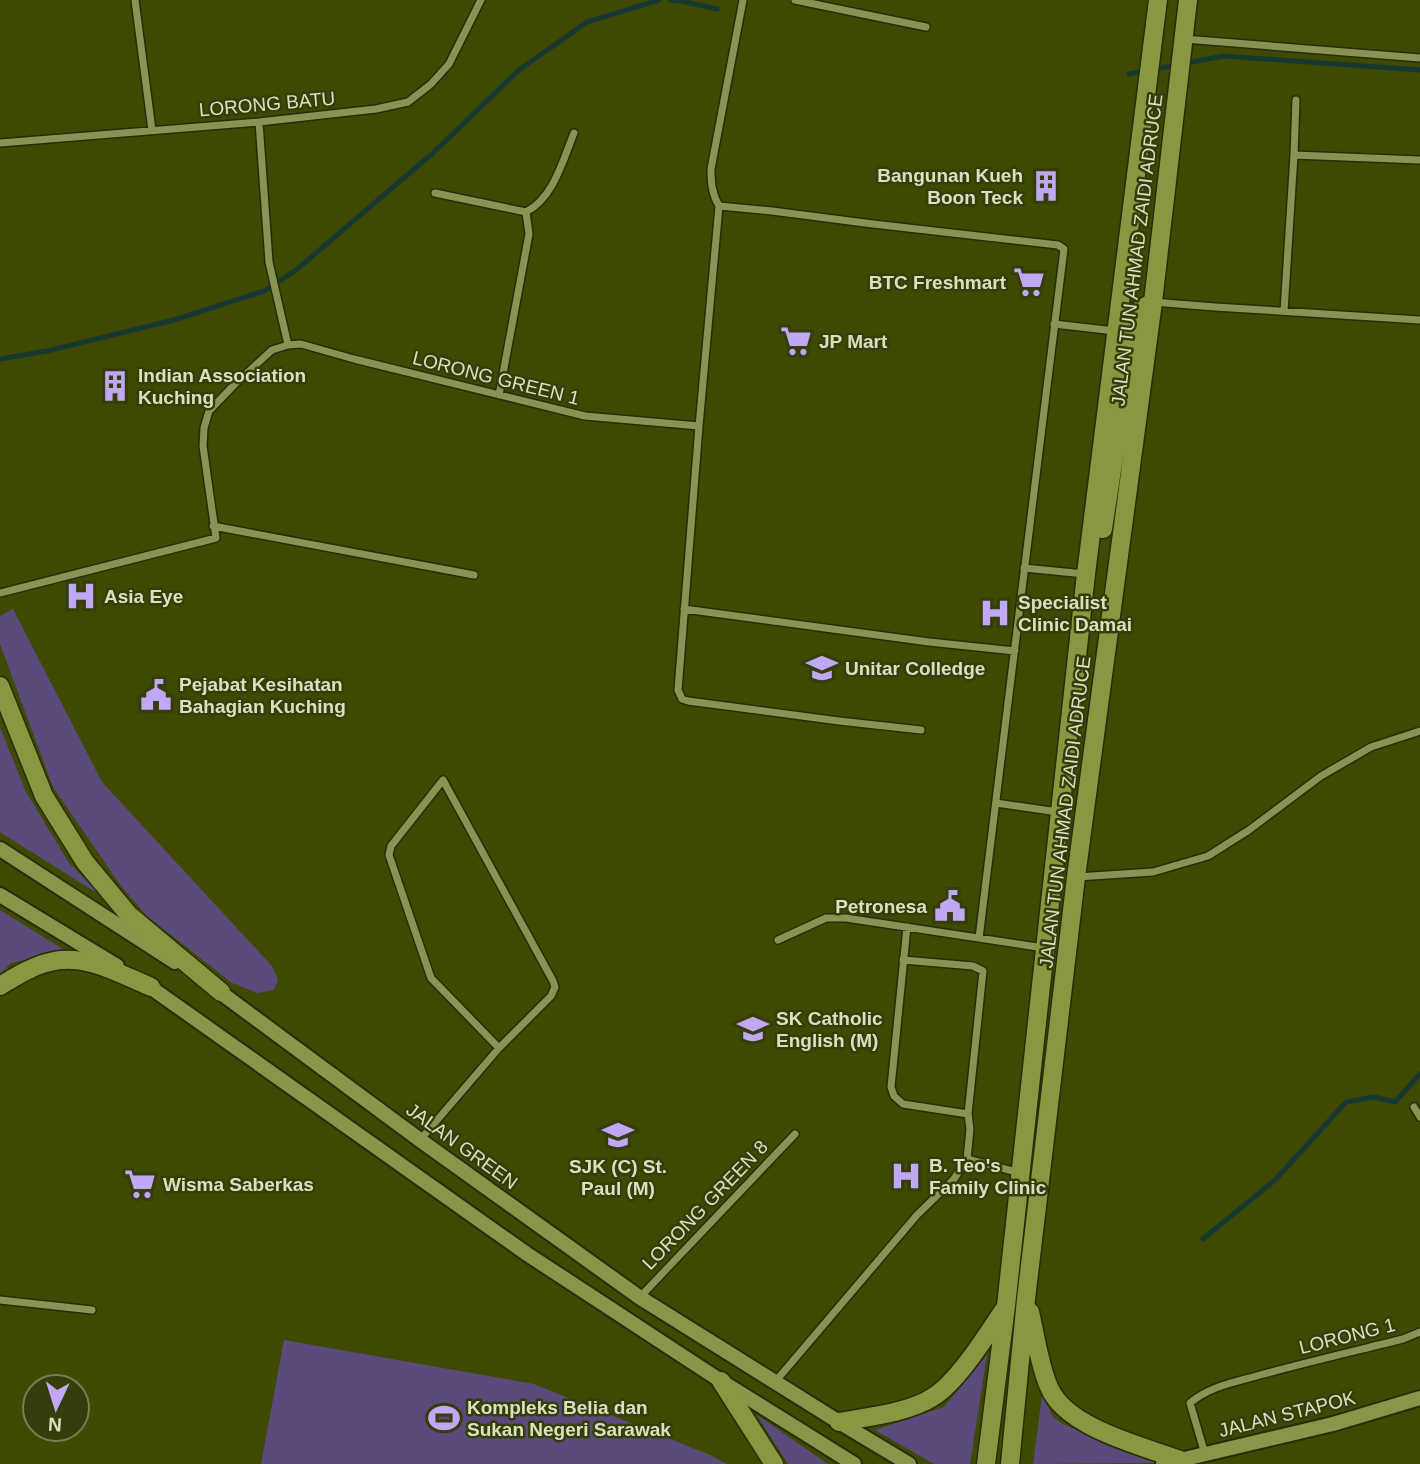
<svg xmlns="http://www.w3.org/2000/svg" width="1420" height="1464" viewBox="0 0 1420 1464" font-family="Helvetica,sans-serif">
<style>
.green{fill:#5b4b7c}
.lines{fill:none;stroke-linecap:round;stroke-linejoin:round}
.stream{stroke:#163a33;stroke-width:5}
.street-casing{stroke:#272d0a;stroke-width:10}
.secondary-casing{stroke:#272d0a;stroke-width:18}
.primary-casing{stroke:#272d0a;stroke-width:21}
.street{stroke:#879453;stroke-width:7}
.secondary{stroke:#88964a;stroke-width:14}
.primary{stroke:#899840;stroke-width:18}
.labels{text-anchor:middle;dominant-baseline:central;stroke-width:5;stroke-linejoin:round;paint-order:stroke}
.street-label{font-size:19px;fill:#d8e0bf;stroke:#353d0a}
.poi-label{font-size:19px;font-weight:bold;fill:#d8e0bf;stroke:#353d0a;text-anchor:start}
</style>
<rect width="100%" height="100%" fill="#3f4900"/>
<!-- green -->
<path class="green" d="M 13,609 L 102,782 L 272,966 L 278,979 L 274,990 L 258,993 L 232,983 L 147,916 L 121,886 L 53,787 L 0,644 L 0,616 Z
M 0,727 L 26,792 L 69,863 L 103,897 L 0,832 Z
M 0,910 L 66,951 L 11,963 L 0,974 Z
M 284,1340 L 534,1384 L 710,1455 L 727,1464 L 261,1464 Z
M 987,1355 L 970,1464 L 934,1464 L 875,1430 L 944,1407 Z
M 1042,1395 L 1053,1417 L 1063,1424 L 1156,1463 L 1033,1464 Z
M 757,1415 L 828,1464 L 788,1464 Z"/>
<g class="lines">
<!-- stream -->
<path class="stream" d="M 670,0 L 681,1 L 717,9
M 1129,74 L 1224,56 L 1420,70
M 0,359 L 47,351 L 174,320 L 264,291 L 296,270 L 433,153 L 519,70 L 587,22 L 659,0
M 1203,1239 L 1275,1180 L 1346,1102 L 1374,1097 L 1395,1102 L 1420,1074"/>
<defs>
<path id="street" d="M 135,0 L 152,130
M 743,0 L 711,169 C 711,183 712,194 719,206 L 699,426 L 678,690 L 682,699 L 688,701 L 839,721 L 921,730
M 795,0 L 926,27
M 1184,39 L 1420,58
M 259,122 L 269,262 L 288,345
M 0,143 L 259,122 L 376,109 L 408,102 L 431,84 L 449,64 L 481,0
M 1294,155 L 1420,160
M 435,193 L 526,212
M 719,206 L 772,211 L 873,224 L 1058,245 L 1064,249 L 979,938
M 526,212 C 554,197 563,160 574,133
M 1153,302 L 1215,307 L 1420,320
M 1284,311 L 1294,155 L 1296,100
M 1054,324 L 1115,331
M 499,395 L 529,234 L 526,212
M 213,526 L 474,575
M 1024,568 L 1085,574
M 0,593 L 216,538 L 203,446 L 204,428 L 209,411 L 234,385 L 272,350 L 288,345 L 301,344 L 354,359 L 585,416 L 699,426
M 684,609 L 929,642 L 1015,651
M 996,803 L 1058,812
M 1077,877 L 1153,872 L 1208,856 L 1249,830 L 1321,776 L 1371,747 L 1420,731
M 907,927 L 891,1087 L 894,1096 L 903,1104 L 968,1114
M 778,940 L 826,918 L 846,918 L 1044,948
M 1414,1107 L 1420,1117
M 420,1140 L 499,1048 L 551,996 L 555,987 L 553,981 L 443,780 L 391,846 L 389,855 L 431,978 L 499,1048
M 967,1159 L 1020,1173
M 640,1297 L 795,1134
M 0,1300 L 92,1310
M 775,1382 L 917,1215 L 954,1179 L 967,1159 L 970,1129 L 968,1114 L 983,971 L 973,966 L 903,960
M 1205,1454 L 1190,1403 C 1210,1386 1236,1382 1260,1375 C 1308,1362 1355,1351 1403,1339 L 1420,1332"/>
<path id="secondary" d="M 0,849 L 175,962
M 0,895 L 117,966
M 143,982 L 527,1254 L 721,1381 L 854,1464
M 213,987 L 420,1140 L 639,1297 L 839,1422 L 909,1464
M 1163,1464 L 1333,1424 L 1420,1398"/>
<path id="primary" d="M 1103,529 L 1136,312 L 1153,302
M 0,686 L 44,796 L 85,862 L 129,915 L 221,992
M 0,986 C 15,977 32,966 50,962 C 85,953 120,974 151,987
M 1030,1312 C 1036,1337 1039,1364 1049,1387 C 1066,1428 1142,1446 1180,1460
M 721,1381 L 774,1464
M 839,1422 C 868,1417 908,1413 933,1397 C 959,1381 987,1334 1005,1308
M 986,1464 L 1006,1306 L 1086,574 L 1158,0
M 1010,1464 L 1026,1299 L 1076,877 L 1153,302 L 1188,0"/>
</defs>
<!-- street casing -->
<use href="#street" class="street-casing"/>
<!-- secondary casing -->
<use href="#secondary" class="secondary-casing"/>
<!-- primary casing -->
<use href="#primary" class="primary-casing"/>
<!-- street -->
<use href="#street" class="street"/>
<!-- secondary -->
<use href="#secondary" class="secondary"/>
<!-- primary -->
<use href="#primary" class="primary"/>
</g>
<!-- icons -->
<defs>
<symbol id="building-bare" viewBox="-9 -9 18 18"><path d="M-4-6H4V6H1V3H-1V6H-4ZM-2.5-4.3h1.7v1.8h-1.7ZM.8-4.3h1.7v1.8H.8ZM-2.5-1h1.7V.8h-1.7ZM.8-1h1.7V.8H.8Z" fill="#c0a8f4" stroke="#353d0a" stroke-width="2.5" paint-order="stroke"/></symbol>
<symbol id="supermarket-bare" viewBox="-9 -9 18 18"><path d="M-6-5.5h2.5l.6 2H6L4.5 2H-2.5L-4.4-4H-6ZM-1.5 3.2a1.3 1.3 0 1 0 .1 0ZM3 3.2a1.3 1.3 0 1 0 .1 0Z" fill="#c0a8f4" stroke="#353d0a" stroke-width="2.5" paint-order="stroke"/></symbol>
<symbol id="hospital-bare" viewBox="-9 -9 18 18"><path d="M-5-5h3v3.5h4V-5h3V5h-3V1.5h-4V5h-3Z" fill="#c0a8f4" stroke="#353d0a" stroke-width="2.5" paint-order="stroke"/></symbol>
<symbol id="school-bare" viewBox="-9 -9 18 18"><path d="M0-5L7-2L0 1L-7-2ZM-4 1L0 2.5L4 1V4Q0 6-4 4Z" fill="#c0a8f4" stroke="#353d0a" stroke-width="2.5" paint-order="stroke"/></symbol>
<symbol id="civic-bare" viewBox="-9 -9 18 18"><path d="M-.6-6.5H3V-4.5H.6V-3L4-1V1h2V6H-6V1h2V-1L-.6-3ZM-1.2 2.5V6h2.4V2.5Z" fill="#c0a8f4" stroke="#353d0a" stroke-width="2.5" paint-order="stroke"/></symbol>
<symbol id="stadium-bare" viewBox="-9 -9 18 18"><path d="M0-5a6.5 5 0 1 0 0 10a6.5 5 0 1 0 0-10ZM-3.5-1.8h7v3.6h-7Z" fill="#c0a8f4" stroke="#353d0a" stroke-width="2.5" paint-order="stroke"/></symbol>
</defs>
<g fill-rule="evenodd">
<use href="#building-bare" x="1024" y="164" width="44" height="44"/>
<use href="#supermarket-bare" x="1007" y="260" width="44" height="44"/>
<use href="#supermarket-bare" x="774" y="319" width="44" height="44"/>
<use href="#building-bare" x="93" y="364" width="44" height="44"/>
<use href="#hospital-bare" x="59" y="574" width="44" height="44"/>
<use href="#hospital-bare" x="973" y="591" width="44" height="44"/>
<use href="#school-bare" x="800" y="646" width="44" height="44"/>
<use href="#civic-bare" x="134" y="673" width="44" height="44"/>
<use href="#civic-bare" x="928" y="884" width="44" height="44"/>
<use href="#school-bare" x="731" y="1007" width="44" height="44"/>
<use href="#school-bare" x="596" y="1113" width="44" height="44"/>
<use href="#hospital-bare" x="884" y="1154" width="44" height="44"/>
<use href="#supermarket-bare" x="118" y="1162" width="44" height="44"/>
<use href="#stadium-bare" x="422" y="1396" width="44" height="44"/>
</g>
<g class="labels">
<!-- street labels -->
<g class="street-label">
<text transform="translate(267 104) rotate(-5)">LORONG BATU</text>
<text transform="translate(1137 250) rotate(-83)">JALAN TUN AHMAD ZAIDI ADRUCE</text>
<text transform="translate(496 378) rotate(14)">LORONG GREEN 1</text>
<text transform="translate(1065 812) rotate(-83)">JALAN TUN AHMAD ZAIDI ADRUCE</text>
<text transform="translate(462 1146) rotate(36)">JALAN GREEN</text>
<text transform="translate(705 1205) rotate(-46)">LORONG GREEN 8</text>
<text transform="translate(1347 1336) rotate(-14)">LORONG 1</text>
<text transform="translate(1287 1414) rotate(-14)">JALAN STAPOK</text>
</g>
<!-- poi labels -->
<g class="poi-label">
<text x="1023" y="175" text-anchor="end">Bangunan Kueh<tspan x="1023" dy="22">Boon Teck</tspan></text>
<text x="1006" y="282" text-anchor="end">BTC Freshmart</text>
<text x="819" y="341">JP Mart</text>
<text x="138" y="375">Indian Association<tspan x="138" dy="22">Kuching</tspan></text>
<text x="104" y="596">Asia Eye</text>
<text x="1018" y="602">Specialist<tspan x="1018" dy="22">Clinic Damai</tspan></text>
<text x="845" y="668">Unitar Colledge</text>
<text x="179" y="684">Pejabat Kesihatan<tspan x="179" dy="22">Bahagian Kuching</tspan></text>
<text x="927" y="906" text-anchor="end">Petronesa</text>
<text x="776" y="1018">SK Catholic<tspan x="776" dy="22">English (M)</tspan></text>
<text x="929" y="1165">B. Teo's<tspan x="929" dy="22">Family Clinic</tspan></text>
<text x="618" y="1166" text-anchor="middle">SJK (C) St.<tspan x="618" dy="22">Paul (M)</tspan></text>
<text x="163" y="1184">Wisma Saberkas</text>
<text x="467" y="1407">Kompleks Belia dan<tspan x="467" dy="22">Sukan Negeri Sarawak</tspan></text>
</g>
</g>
<!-- north arrow -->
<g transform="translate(56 1408) rotate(184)"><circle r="33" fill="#353d0a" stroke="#767e52" stroke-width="2"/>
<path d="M0-5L12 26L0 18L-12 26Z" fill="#c0a8f4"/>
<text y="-10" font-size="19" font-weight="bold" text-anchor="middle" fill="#d8e0bf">N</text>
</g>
</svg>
